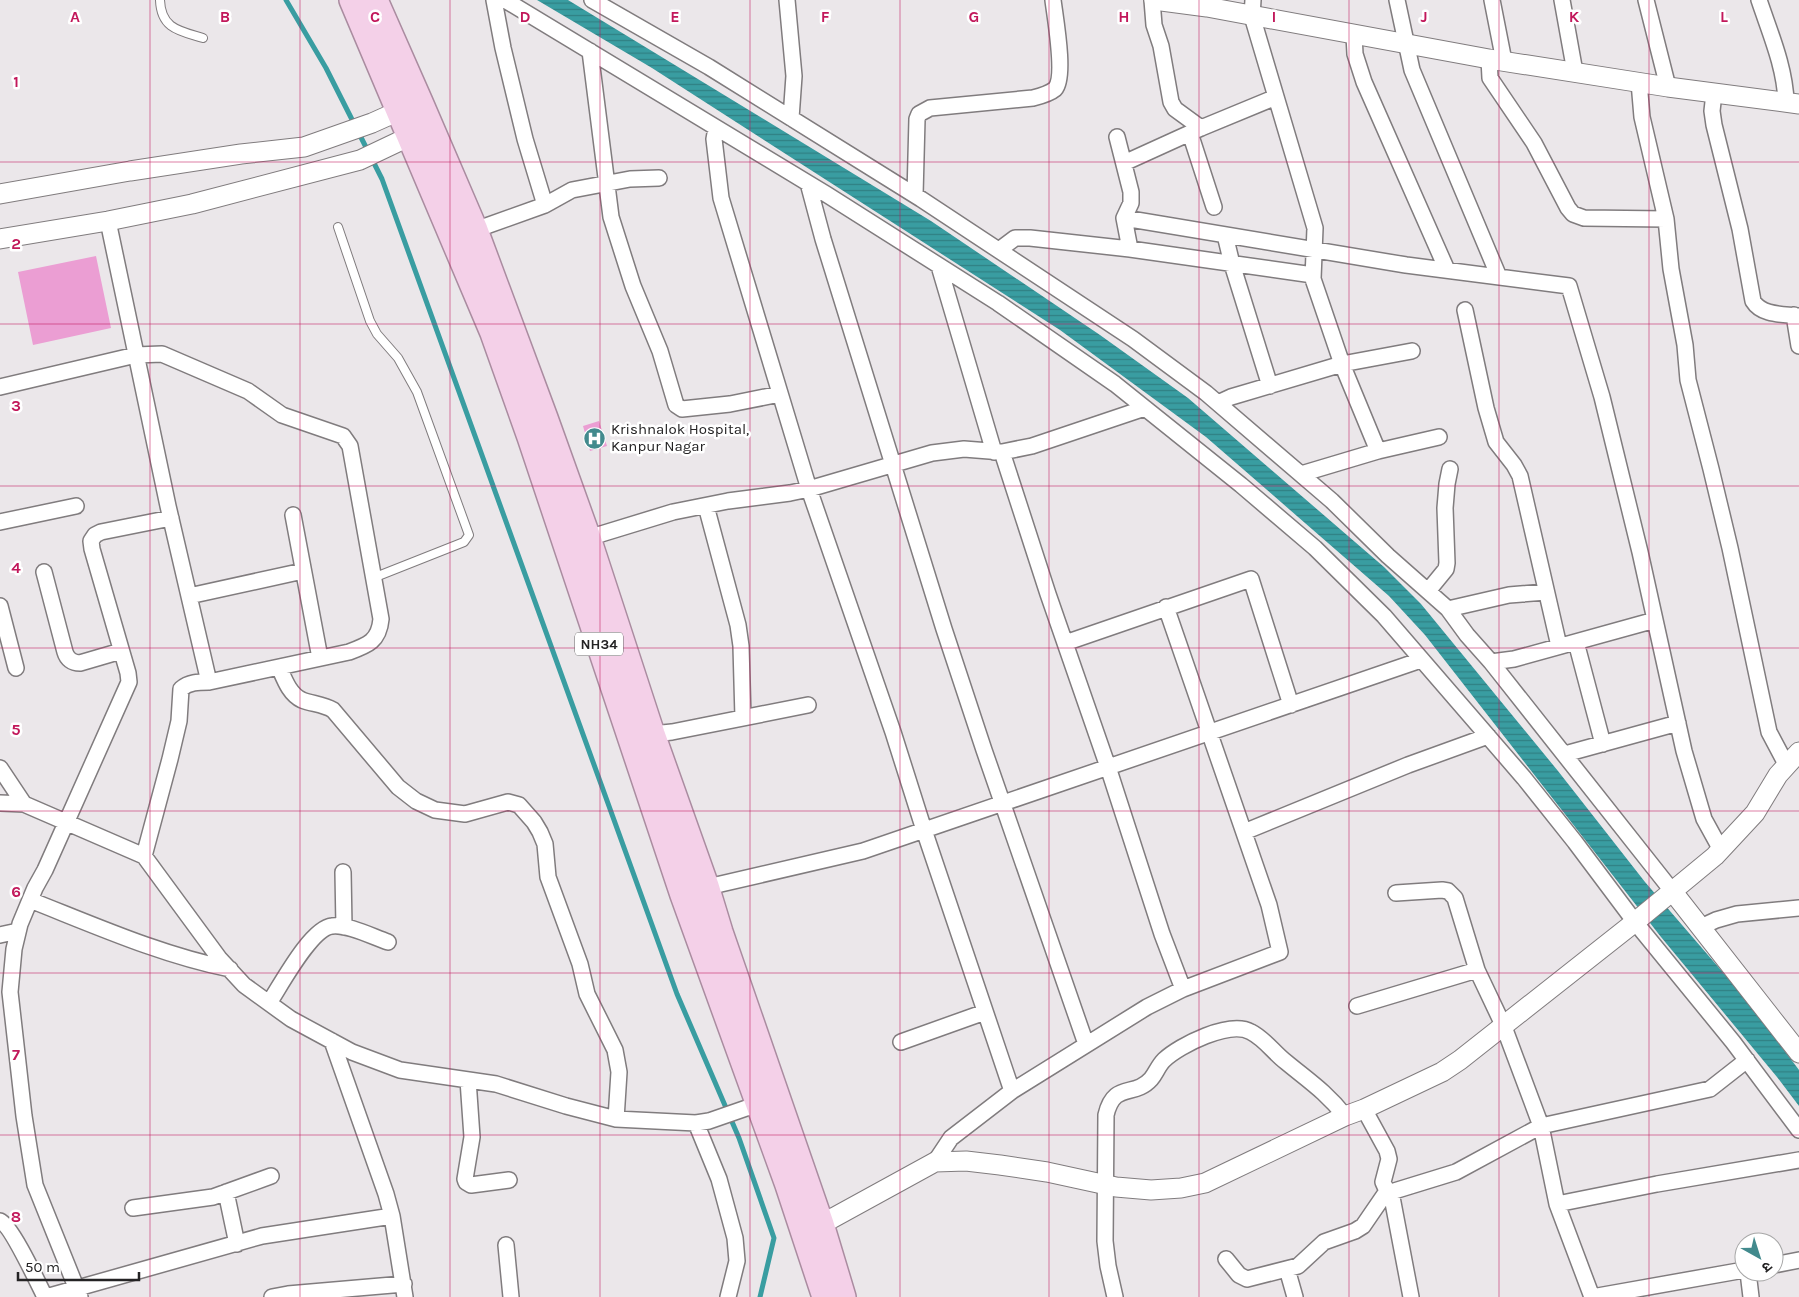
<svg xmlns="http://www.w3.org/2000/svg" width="1799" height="1297" viewBox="0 0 1799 1297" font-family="Karla,'Noto Sans Devanagari',sans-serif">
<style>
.water{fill:url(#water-rules)}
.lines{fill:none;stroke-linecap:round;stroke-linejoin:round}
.stream{stroke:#399da1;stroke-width:5}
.building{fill:#eb9ed3}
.service-casing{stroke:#807c7e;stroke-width:10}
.minor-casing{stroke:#807c7e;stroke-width:18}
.tertiary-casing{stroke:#807c7e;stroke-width:21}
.trunk-casing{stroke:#aa8ca0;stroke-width:28}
.service{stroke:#fff;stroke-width:8}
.minor{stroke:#fff;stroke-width:15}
.tertiary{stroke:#fff;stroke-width:19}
.trunk{stroke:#f4d0e8;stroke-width:25}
.grid{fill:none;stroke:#c2185b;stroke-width:1;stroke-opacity:0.55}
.labels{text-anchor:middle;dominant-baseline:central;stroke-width:5;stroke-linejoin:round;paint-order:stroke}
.shield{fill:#fff;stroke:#666566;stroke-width:1}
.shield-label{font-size:14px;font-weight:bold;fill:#242324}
.poi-label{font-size:15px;fill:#242324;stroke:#fff;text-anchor:start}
.grid-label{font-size:16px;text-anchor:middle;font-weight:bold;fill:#c2185b;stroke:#fff;stroke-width:5;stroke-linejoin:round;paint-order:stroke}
</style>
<defs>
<pattern id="water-rules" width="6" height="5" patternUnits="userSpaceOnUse" patternTransform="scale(1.25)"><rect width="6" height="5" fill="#399da1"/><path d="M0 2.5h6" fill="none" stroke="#308083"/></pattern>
</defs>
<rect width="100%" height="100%" fill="#ebe7ea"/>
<!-- water -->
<path class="water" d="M 537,0 L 568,0 L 931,221 L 1100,335 L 1188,398 L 1384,567 L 1421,604 L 1558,771 L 1645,882 L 1745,998 L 1799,1070 L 1799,1106 L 1777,1077 L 1661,937 L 1425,635 L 1389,596 L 1206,437 L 1060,330 L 652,68 Z"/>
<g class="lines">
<!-- stream -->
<path class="stream" d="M 286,0 L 326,68 L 382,179 L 677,994 L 739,1138 L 774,1238 L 760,1297"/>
</g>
<!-- building -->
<path class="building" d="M 96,256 L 111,328 L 33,345 L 18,272 Z
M 599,421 L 607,446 L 590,451 L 583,426 Z"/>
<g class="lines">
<defs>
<path id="service" d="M 160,0 C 161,29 180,31 203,38
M 338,227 L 370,321 L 377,334 L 398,358 L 417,392 L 469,535 L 464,542 L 373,578"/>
<path id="minor" d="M 494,0 L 503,48 L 525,139 L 545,205
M 505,0 L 826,194 L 998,303 L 1115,384 L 1241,485 L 1315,548 L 1384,616 L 1524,778 L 1575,842 L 1635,922 L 1733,1042 L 1799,1130
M 592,0 L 709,67 L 921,199 L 1133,339 L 1206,393 L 1332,501 L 1388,556 L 1448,609 L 1467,635 L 1491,662 L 1673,892
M 787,0 L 794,76 L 791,118
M 1152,0 L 1154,25 L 1161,46 L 1171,102 L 1175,109 L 1201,128
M 1253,0 L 1252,16 L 1315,228 L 1313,279 L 1342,364 L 1378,451
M 1397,0 L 1412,70 L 1499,277
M 1492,0 L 1504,61
M 1562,0 L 1575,72
M 1646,0 L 1668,87
M 1759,0 C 1770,33 1785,67 1786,102
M 1354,35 L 1355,54 L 1364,82 L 1447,270
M 590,51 L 611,217 L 633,286 L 660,351 L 676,405 L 682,409 L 730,404 L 780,394
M 1489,59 L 1490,78 L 1534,143 L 1568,208 L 1573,214 L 1584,218 L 1666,219
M 1639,82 L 1642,117 L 1666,219 L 1671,269 L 1685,345 L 1688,380 L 1711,469 L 1730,548 L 1769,732 L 1787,766
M 1714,93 L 1712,111 L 1714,125 L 1740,229 L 1753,301 C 1762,316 1784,314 1799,316
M 716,128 L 714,139 L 721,198 L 809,489 L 893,732 L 924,830 L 1012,1091
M 1190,133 L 1214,207
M 1117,137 L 1131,192 L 1131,203 L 1124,218 L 1130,249
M 1124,163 L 1201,128 L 1276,97
M 808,183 L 823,239 L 944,629 L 984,750 L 1086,1044
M 915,195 L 917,119 L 919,114 L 930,108 L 1033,98 C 1041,96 1049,94 1055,89 C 1066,77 1055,17 1053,0
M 1124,218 L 1406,265 L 1569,286 L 1602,397 L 1640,552 L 1684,751 L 1704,819 L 1721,850
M 108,221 L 168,506 L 209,682
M 475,230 L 545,205 L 572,190 L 630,179 L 659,178
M 1225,235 L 1232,264 L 1270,386
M 999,250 L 1015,238 L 1030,238 L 1130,249 L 1313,275
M 939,266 L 994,452
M 1465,310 L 1486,408 L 1496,442 L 1514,465 L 1520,476 L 1559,646
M 1794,315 L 1799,346
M 0,387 L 136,355 L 162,354 L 248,391 L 282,415 L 343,436 L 350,446 L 381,619 C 379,641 368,645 349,652 L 209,682 C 198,682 189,682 181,689 L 179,721 L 170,759 L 144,856
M 1218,403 L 1231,397 L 1342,364 L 1412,351
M 1002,452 L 1048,594 L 1108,767 L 1162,934 L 1183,989
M 1301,474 L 1378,451 L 1439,437
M 706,506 L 738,625 L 741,646 L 743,718
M 293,515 L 320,658
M 0,522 L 76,506
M 588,538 L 673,512 L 728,501 L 790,493 L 809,489 L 932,453 L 964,449 L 1002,452 L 1032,446 L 1145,408
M 44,572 L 65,652 C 67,659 72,663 80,663 L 121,651
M 1428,591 L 1446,569 L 1447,563 L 1445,508 L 1447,484 L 1450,469
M 189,596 L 303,571
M 0,606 L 16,668
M 1448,609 L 1509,595 L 1546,592
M 1576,642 L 1603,744
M 1065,643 L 1251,579 L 1291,705
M 1491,662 L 1514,659 L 1655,620
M 279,667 C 284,678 289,694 302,700 C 312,704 323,704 333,710 L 398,787 L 416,801 L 435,810 L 465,814 L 508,802 L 519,805 L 534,822 L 540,832 L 545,844 L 548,877 L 580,964 L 587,994 L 615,1050 L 619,1072 L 616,1119
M 652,734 L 672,732 L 808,705
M 1565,754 L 1678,723
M 0,768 L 24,804
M 0,803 L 24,804 L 144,856 L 219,958 L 244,985 L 291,1019 L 352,1052 L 400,1070 L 496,1084 L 566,1106 L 616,1119 L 696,1123 L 709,1121 L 758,1104
M 1244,832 L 1408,765 L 1488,736
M 343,872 L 344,927
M 699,889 L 863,851 L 1421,660
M 1396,893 L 1442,890 L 1448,891 L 1455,898 L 1477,970 L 1504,1027 L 1541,1126 L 1557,1204 L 1592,1297
M 30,900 C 96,926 161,955 230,969
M 1701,927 L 1716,920 L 1737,914 L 1799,908
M 0,935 L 18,931
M 269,1003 C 281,985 311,928 332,926 C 348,924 373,937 388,942
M 1357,1006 L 1477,970
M 332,1041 L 386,1194 L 392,1216 L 405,1297
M 901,1042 L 985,1012
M 468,1080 L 472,1137 L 465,1179 L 466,1182 L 471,1185 L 509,1180
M 1364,1109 L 1387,1151 L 1389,1159 L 1383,1182 L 1387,1191 L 1391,1192 L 1456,1172 L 1541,1126 L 1710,1089 L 1747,1060
M 696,1123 L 719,1179 L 735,1238 L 737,1261 L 728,1297
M 935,1162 L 951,1138 L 1012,1091 L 1147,1007 L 1183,989 L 1280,952 L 1269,905 L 1166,607
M 226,1192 L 237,1244
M 1391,1192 L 1411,1297
M 1557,1204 L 1657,1184 L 1799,1160
M 133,1208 L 213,1197 L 271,1176
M 0,1221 C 11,1225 38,1283 45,1297
M 506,1245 L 511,1297
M 1226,1259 L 1239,1275 L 1247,1279 L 1298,1266 L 1324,1242 L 1355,1231 L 1363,1226 L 1387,1191
M 1774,1265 L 1799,1260
M 1287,1269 L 1295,1297
M 1748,1272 L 1751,1297
M 46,1297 L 262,1236 L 392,1216
M 80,1297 L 35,1185 L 24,1116 L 10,992 L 14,949 L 20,924 L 35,888 L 45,870 L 129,682 L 128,673 L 92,549 L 91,541 L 95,535 L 101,532 L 171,518
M 272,1297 L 288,1294 L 404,1284
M 1115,1297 L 1108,1266 L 1105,1241 L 1106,1115 C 1114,1081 1134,1098 1151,1079 C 1156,1073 1158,1066 1164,1060 C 1180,1045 1230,1020 1251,1032 C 1265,1039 1274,1053 1286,1062 C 1309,1081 1326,1092 1345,1116
M 1592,1297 L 1744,1270"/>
<path id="tertiary" d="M 1154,0 L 1207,7 L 1489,59 L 1668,87 L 1799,104
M 0,194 L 130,171 L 241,154 L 304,147 L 372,123 L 410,106
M 0,239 L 108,221 L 192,204 L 360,160 L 421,131
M 1673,892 L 1799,1053
M 811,1230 L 935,1162 L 966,1161 L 1000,1165 L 1047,1172 L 1116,1187 L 1151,1190 L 1181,1188 L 1205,1183 L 1345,1116 L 1364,1109 L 1442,1072 L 1460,1060 L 1635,922 L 1715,856 L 1755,813 L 1778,775 L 1799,752"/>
<path id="trunk" d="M 352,0 L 493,333 L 530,437 L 683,895 L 788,1185 L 825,1297
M 375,0 L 420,102 L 475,230 L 545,418 L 588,538 L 652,734 L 706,886 L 720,932 L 821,1224 L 843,1297"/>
</defs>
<!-- service casing -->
<use href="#service" class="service-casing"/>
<!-- minor casing -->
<use href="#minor" class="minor-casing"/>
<!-- tertiary casing -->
<use href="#tertiary" class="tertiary-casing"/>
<!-- trunk casing -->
<use href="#trunk" class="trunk-casing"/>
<!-- service -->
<use href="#service" class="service"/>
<!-- minor -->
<use href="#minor" class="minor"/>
<!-- tertiary -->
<use href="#tertiary" class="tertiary"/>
<!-- trunk -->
<use href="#trunk" class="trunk"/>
</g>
<!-- grid -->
<path class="grid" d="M 150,0 L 150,1297M 300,0 L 300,1297M 450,0 L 450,1297M 600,0 L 600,1297M 750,0 L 750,1297M 900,0 L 900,1297M 1049,0 L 1049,1297M 1199,0 L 1199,1297M 1349,0 L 1349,1297M 1499,0 L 1499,1297M 1649,0 L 1649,1297M 0,162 L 1799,162M 0,324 L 1799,324M 0,486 L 1799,486M 0,648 L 1799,648M 0,811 L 1799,811M 0,973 L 1799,973M 0,1135 L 1799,1135"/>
<!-- icons -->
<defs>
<symbol id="hospital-disc" viewBox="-11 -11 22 22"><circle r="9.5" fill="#428a8d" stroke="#fff"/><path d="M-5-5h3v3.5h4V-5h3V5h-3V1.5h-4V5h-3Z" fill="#fff"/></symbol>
</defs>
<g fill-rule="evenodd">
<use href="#hospital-disc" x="582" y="426" width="25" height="25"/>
</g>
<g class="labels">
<!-- shield labels -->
<rect class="shield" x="575" y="632.5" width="48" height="23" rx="4"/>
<g class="shield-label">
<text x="599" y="644">NH34</text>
</g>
<!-- poi labels -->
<g class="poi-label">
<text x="611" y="429">Krishnalok Hospital,<tspan x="611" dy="17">Kanpur Nagar</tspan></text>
</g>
</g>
<g class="grid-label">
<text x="75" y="22">A</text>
<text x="225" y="22">B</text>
<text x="375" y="22">C</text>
<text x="525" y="22">D</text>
<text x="675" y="22">E</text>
<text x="825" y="22">F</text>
<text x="974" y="22">G</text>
<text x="1124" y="22">H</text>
<text x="1274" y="22">I</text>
<text x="1424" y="22">J</text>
<text x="1574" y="22">K</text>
<text x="1724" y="22">L</text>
<text x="16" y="87">1</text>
<text x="16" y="249">2</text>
<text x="16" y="411">3</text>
<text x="16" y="573">4</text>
<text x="16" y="735">5</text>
<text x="16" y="897">6</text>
<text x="16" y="1060">7</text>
<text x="16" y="1222">8</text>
</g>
<!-- north arrow -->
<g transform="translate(1759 1257) rotate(141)"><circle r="24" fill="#ffffff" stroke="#a7a7a7"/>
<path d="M0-4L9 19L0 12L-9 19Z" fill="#428a8d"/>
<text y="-8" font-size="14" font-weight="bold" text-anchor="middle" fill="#242324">उ</text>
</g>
<!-- scale -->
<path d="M18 1272v8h121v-8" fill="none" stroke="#242324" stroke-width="2.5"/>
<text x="25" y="1272" font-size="15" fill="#242324" stroke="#ffffff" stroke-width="4" paint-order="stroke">50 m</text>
</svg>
